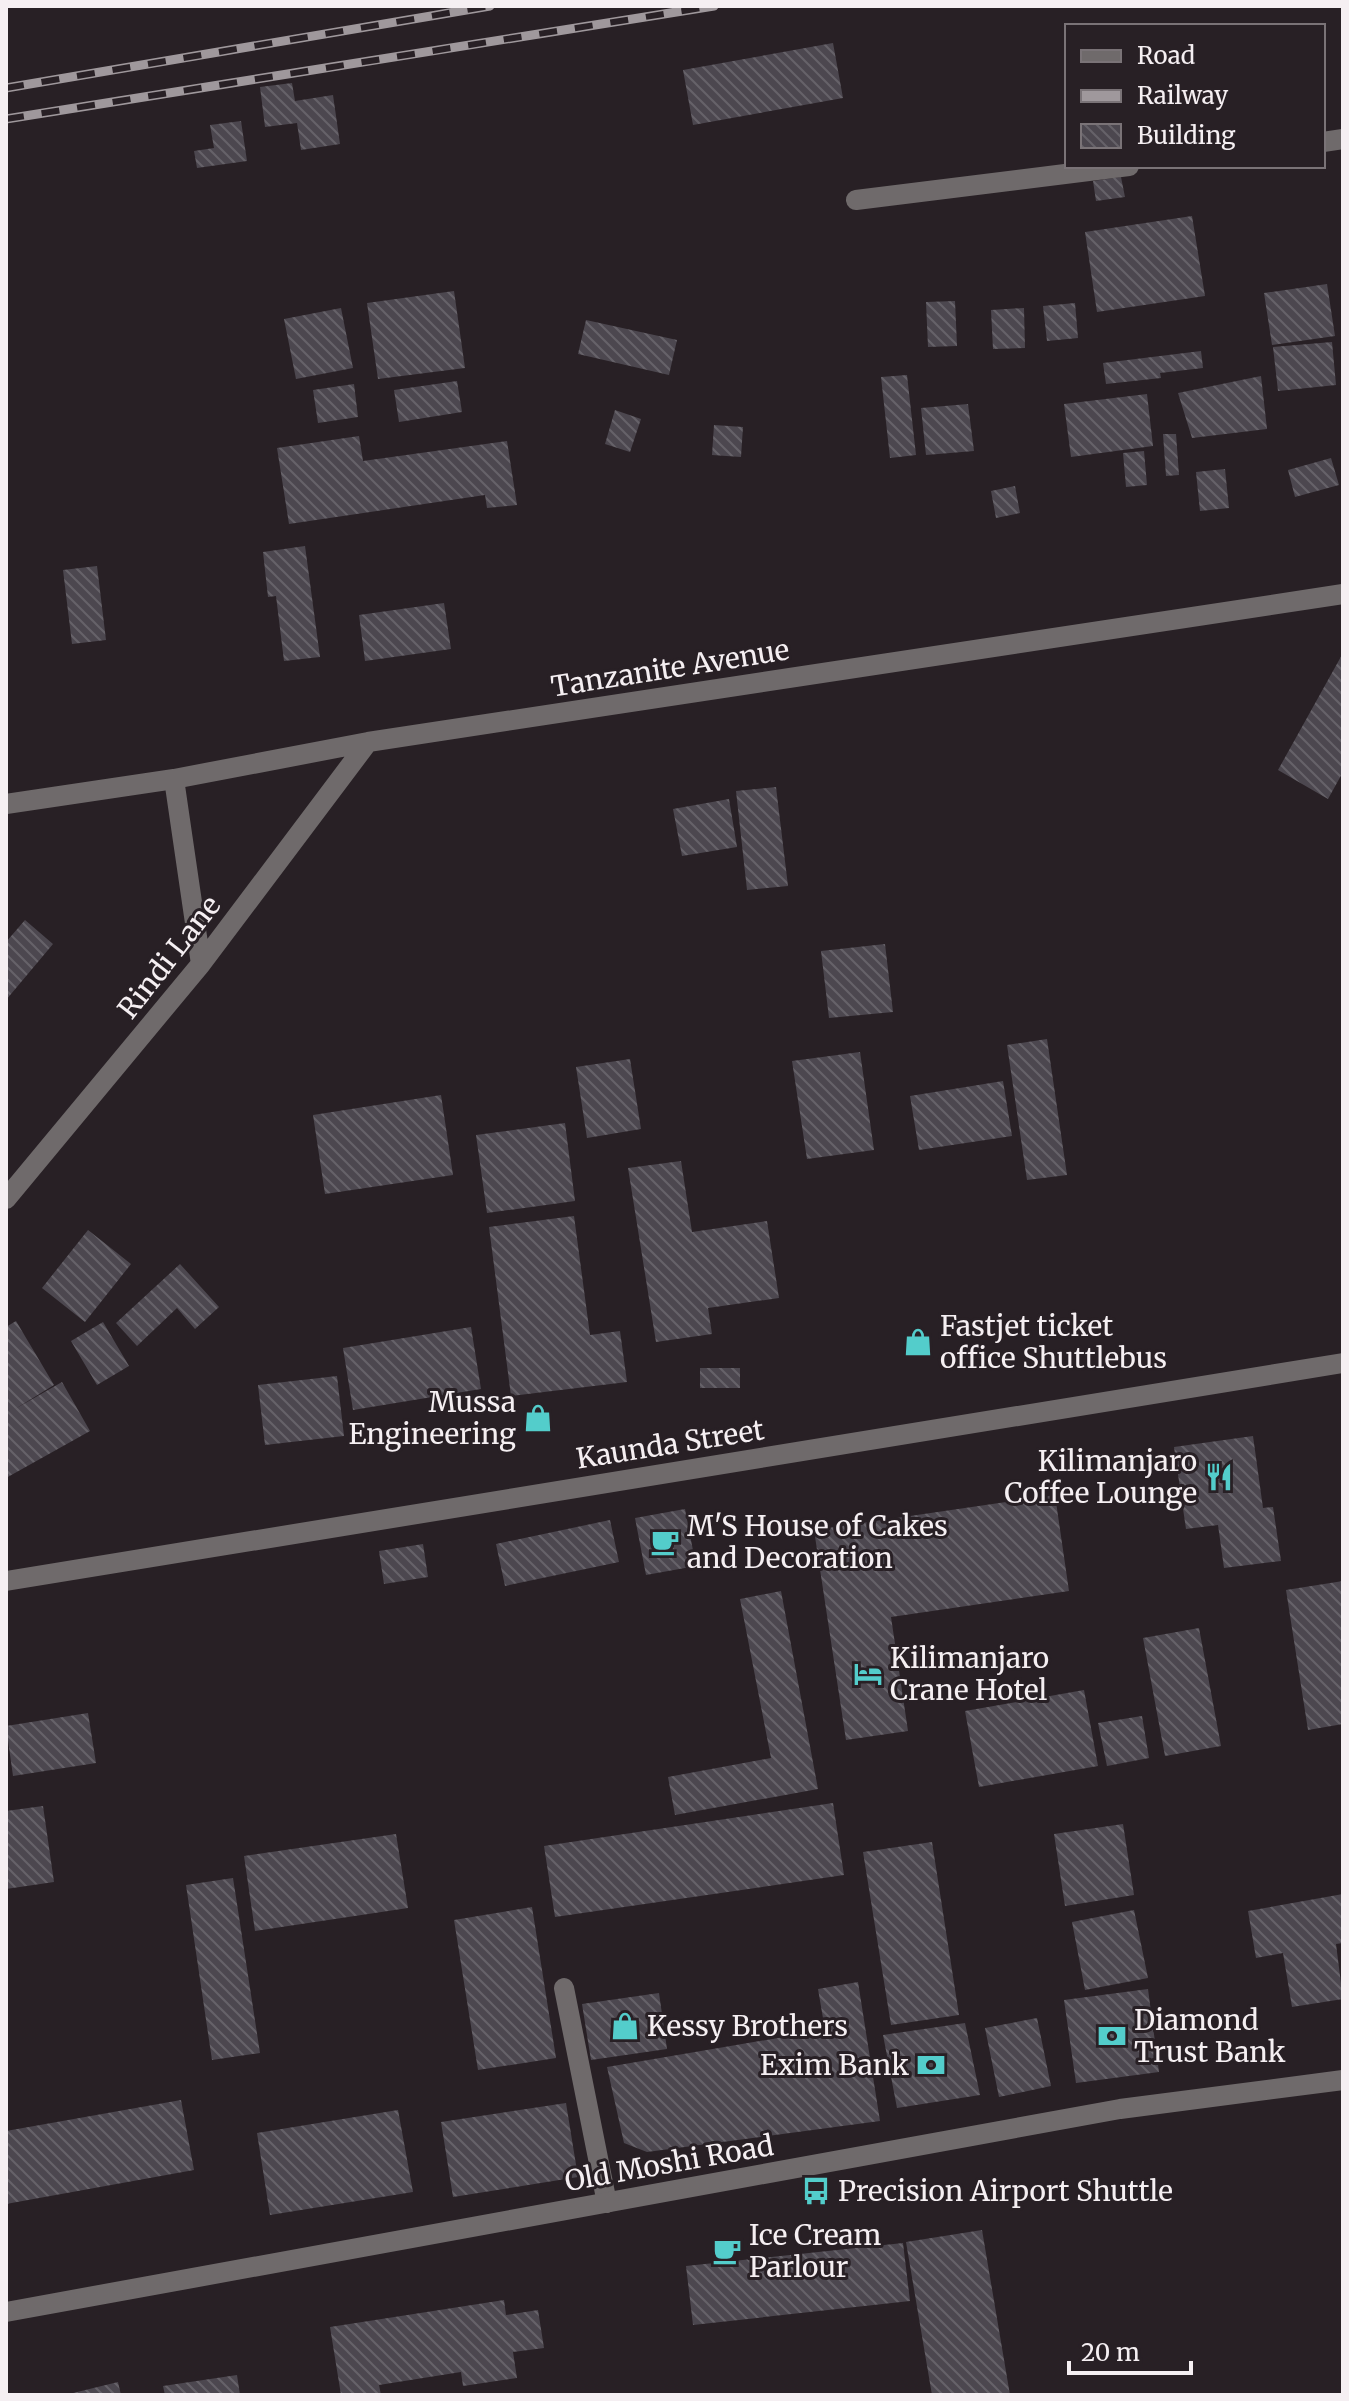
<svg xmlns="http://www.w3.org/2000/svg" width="1349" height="2401" viewBox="0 0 1349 2401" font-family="Merriweather,serif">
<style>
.building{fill:url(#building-back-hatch)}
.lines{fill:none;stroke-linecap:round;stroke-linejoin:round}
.lane{stroke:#6f6a6b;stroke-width:20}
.street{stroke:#6f6a6b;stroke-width:20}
.rail-casing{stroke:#9f989c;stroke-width:9}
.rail{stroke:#282025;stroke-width:6;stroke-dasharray:18;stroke-linecap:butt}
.labels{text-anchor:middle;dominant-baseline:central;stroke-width:6;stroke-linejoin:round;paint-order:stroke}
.street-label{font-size:28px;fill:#f5eff2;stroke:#282025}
.poi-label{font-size:28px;fill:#f5eff2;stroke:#282025;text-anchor:start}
</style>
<defs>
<pattern id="building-back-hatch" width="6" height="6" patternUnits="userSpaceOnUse" patternTransform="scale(2)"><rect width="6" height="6" fill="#4c474f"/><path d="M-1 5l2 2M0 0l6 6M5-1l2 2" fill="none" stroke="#666269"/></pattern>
</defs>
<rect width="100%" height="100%" fill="#282025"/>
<!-- building -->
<path class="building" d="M 833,43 L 843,98 L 693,125 L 683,70 Z
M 292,83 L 295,101 L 333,95 L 340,144 L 301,150 L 297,123 L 265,127 L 260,87 Z
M 241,121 L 247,161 L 197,168 L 194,151 L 214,148 L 210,125 Z
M 1121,177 L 1125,197 L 1096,201 L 1093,181 Z
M 1192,216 L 1205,296 L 1097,312 L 1085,232 Z
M 1327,284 L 1335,336 L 1272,345 L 1264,293 Z
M 454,291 L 465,368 L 378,379 L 367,303 Z
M 955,301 L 957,346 L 928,347 L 926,302 Z
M 1075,303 L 1078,338 L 1047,341 L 1043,306 Z
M 341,308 L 353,368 L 296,379 L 284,319 Z
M 1024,308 L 1025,348 L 993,349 L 991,310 Z
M 586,320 L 677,340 L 669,375 L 578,354 Z
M 1332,342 L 1336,385 L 1278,391 L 1273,347 Z
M 1201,351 L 1203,368 L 1160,373 L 1161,378 L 1106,384 L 1103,363 Z
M 907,375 L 916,455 L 890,458 L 881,377 Z
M 1261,376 L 1267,429 L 1192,438 L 1178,393 Z
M 457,381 L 462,412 L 399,422 L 394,390 Z
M 354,384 L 358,417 L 318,423 L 313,390 Z
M 1147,394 L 1153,446 L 1071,457 L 1064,404 Z
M 968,404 L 974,451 L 926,455 L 921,408 Z
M 615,410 L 641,419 L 630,452 L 605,444 Z
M 714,425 L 743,427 L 741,457 L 712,455 Z
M 1163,434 L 1176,434 L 1179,475 L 1166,476 Z
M 359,436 L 363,461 L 507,441 L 517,505 L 487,508 L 485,495 L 289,524 L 277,448 Z
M 1144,451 L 1147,485 L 1126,487 L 1123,453 Z
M 1331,458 L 1339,485 L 1295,497 L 1288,470 Z
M 1225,469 L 1229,508 L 1200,511 L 1196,472 Z
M 1015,486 L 1020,513 L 996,518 L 991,491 Z
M 305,546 L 320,657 L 284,661 L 276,596 L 268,597 L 263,552 Z
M 97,566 L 106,640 L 72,644 L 63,570 Z
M 444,603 L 451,649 L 365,661 L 359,615 Z
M 1343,653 L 1343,772 L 1328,799 L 1278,770 Z
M 776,787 L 788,886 L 747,890 L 736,791 Z
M 729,799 L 737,847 L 682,856 L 673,809 Z
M 25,920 L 53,944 L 6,1000 L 6,942 Z
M 885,944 L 893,1012 L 829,1018 L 821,951 Z
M 1047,1039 L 1067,1175 L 1027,1180 L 1007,1045 Z
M 860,1052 L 874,1150 L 807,1159 L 792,1061 Z
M 630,1059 L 641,1129 L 587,1138 L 576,1067 Z
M 1003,1081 L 1012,1136 L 919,1150 L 910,1096 Z
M 441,1095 L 453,1175 L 325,1194 L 313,1115 Z
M 565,1123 L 575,1201 L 487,1213 L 476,1135 Z
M 681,1161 L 692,1232 L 767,1221 L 779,1298 L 708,1308 L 712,1334 L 656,1342 L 628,1168 Z
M 574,1216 L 590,1335 L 620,1331 L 627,1382 L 511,1396 L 489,1227 Z
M 88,1230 L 131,1264 L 85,1322 L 42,1288 Z
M 180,1264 L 219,1307 L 195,1329 L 177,1308 L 137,1346 L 116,1323 Z
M 16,1321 L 54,1385 L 15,1409 L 62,1382 L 90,1431 L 6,1478 L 6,1327 Z
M 103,1322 L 129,1366 L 97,1385 L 71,1341 Z
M 471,1327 L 481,1389 L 353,1410 L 343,1348 Z
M 700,1368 L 740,1368 L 740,1388 L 700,1388 Z
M 337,1376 L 344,1436 L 265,1445 L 258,1385 Z
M 1253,1436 L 1263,1508 L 1273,1507 L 1281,1561 L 1224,1568 L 1218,1525 L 1186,1529 L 1174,1447 Z
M 1055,1495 L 1069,1591 L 891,1617 L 908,1731 L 846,1740 L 814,1530 Z
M 685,1509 L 696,1566 L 646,1575 L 635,1518 Z
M 610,1520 L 619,1562 L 505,1586 L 496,1544 Z
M 423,1544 L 428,1577 L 384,1584 L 379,1551 Z
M 1343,1581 L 1343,1724 L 1308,1730 L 1286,1590 Z
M 781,1591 L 818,1789 L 675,1815 L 668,1777 L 771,1758 L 740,1599 Z
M 1199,1628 L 1221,1746 L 1165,1756 L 1143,1638 Z
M 1084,1690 L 1098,1766 L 979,1787 L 965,1711 Z
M 88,1713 L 96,1763 L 13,1776 L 6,1726 Z
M 1142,1716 L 1149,1758 L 1107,1766 L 1098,1723 Z
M 833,1803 L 844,1875 L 555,1917 L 544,1846 Z
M 43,1806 L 54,1882 L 6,1889 L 6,1811 Z
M 1123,1824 L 1134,1895 L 1065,1906 L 1054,1834 Z
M 396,1834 L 408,1908 L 255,1931 L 244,1856 Z
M 932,1842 L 959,2015 L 891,2025 L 863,1852 Z
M 233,1878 L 260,2053 L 212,2060 L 186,1885 Z
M 1343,1894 L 1343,1943 L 1336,1944 L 1343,1999 L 1292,2007 L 1283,1953 L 1256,1958 L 1248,1911 Z
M 532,1907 L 556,2058 L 478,2070 L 454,1920 Z
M 1134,1910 L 1148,1978 L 1085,1990 L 1072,1922 Z
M 858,1982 L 880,2121 L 647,2152 L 624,2143 L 607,2067 L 825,2030 L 818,1989 Z
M 1148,1989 L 1159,2072 L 1076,2083 L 1064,2000 Z
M 659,1993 L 667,2049 L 591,2060 L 582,2004 Z
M 1037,2018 L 1051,2086 L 999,2097 L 985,2028 Z
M 965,2023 L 980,2095 L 897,2108 L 883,2035 Z
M 181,2100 L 194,2170 L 6,2204 L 6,2131 Z
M 566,2103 L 578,2177 L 453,2197 L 441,2122 Z
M 398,2110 L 413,2192 L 270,2215 L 257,2133 Z
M 982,2230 L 1010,2395 L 932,2395 L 906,2242 Z
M 903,2243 L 910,2301 L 693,2325 L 686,2266 Z
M 504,2300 L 506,2315 L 538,2310 L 544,2348 L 513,2352 L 517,2378 L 463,2386 L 461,2372 L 379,2385 L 381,2395 L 341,2395 L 330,2327 Z
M 237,2375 L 240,2395 L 165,2395 L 163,2386 Z
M 118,2382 L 121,2395 L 69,2395 L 69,2394 Z"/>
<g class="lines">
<!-- lane -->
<path class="lane" d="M 564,1988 L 607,2203"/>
<!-- street -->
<path class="street" d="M 1323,142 L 1343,139
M 856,200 L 1129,166
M 174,779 L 201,964
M 6,804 L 174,779 L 368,742 L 1343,594
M 6,1199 L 201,964 L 368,742
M 6,1581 L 1343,1363
M 6,2312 L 1120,2109 L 1343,2080"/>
<defs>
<path id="rail" d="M 6,88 L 490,6
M 6,119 L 714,6"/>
</defs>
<!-- rail casing -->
<use href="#rail" class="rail-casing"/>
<!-- rail -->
<use href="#rail" class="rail"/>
</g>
<!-- icons -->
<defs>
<symbol id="shop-bare" viewBox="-9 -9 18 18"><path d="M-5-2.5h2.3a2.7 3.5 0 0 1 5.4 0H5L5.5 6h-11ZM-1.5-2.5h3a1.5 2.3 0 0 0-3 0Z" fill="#53cdcb" stroke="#282025" stroke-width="2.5" paint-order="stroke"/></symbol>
<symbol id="restaurant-bare" viewBox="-9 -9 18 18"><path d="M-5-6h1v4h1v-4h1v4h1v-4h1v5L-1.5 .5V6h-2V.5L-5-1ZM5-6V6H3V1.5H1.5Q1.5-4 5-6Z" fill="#53cdcb" stroke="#282025" stroke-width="2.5" paint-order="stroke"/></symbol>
<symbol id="cafe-bare" viewBox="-9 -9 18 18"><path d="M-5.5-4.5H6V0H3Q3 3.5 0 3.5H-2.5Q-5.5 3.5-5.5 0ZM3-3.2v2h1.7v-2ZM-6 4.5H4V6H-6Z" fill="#53cdcb" stroke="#282025" stroke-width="2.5" paint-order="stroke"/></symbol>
<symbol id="hotel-bare" viewBox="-9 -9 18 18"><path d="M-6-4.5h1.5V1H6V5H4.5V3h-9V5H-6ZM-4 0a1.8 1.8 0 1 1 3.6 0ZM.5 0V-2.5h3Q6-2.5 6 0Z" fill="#53cdcb" stroke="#282025" stroke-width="2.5" paint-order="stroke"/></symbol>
<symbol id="bank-bare" viewBox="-9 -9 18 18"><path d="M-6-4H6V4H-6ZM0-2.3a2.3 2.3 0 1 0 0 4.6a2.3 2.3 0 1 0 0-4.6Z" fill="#53cdcb" stroke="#282025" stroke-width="2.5" paint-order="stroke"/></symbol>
<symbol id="bus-bare" viewBox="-9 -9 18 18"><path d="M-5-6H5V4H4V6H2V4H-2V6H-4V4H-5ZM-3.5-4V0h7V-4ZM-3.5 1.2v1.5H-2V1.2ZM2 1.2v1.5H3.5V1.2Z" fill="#53cdcb" stroke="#282025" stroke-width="2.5" paint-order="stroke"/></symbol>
</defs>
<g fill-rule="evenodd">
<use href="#shop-bare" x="898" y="1322" width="40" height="40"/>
<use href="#shop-bare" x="518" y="1398" width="40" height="40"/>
<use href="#restaurant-bare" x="1199" y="1457" width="40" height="40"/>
<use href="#cafe-bare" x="645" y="1522" width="40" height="40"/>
<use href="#hotel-bare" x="848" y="1654" width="40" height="40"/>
<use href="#shop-bare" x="605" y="2006" width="40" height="40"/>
<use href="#bank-bare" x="1092" y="2016" width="40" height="40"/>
<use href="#bank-bare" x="911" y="2045" width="40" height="40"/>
<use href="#bus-bare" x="796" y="2171" width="40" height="40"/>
<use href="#cafe-bare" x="707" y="2231" width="40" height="40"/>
</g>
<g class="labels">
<!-- street labels -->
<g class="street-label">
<text transform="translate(670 668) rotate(-9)">Tanzanite Avenue</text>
<text transform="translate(169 957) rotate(-52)">Rindi Lane</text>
<text transform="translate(670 1444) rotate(-9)">Kaunda Street</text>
<text transform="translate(669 2163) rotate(-10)">Old Moshi Road</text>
</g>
<!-- poi labels -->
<g class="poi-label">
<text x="940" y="1326">Fastjet ticket<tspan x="940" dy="32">office Shuttlebus</tspan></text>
<text x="516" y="1402" text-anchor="end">Mussa<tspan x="516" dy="32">Engineering</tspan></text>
<text x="1197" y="1461" text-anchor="end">Kilimanjaro<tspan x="1197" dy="32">Coffee Lounge</tspan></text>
<text x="687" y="1526">M'S House of Cakes<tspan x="687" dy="32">and Decoration</tspan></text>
<text x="890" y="1658">Kilimanjaro<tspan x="890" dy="32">Crane Hotel</tspan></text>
<text x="1134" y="2020">Diamond<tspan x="1134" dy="32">Trust Bank</tspan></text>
<text x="647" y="2026">Kessy Brothers</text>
<text x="909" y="2065" text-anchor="end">Exim Bank</text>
<text x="838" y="2191">Precision Airport Shuttle</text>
<text x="749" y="2235">Ice Cream<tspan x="749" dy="32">Parlour</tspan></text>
</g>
</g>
<!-- border -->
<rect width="1349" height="2401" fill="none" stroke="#f5eff2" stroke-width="16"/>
<!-- legend -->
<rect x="1065" y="24" width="260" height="144" fill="#282025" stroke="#7a7377" stroke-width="2"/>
<rect x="1081" y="50" width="40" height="12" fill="#6f6a6b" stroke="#7a7377" stroke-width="2"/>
<text x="1137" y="64" font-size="24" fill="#f5eff2">Road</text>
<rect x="1081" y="90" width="40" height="12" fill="#9f989c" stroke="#7a7377" stroke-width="2"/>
<text x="1137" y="104" font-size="24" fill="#f5eff2">Railway</text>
<rect x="1081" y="124" width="40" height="24" fill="url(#building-back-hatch)" stroke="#7a7377" stroke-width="2"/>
<text x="1137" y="144" font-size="24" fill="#f5eff2">Building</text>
<!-- scale -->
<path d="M1069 2361v12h122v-12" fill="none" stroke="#f5eff2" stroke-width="4"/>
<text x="1081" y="2361" font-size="24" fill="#f5eff2" stroke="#282025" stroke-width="6" paint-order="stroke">20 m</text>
</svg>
